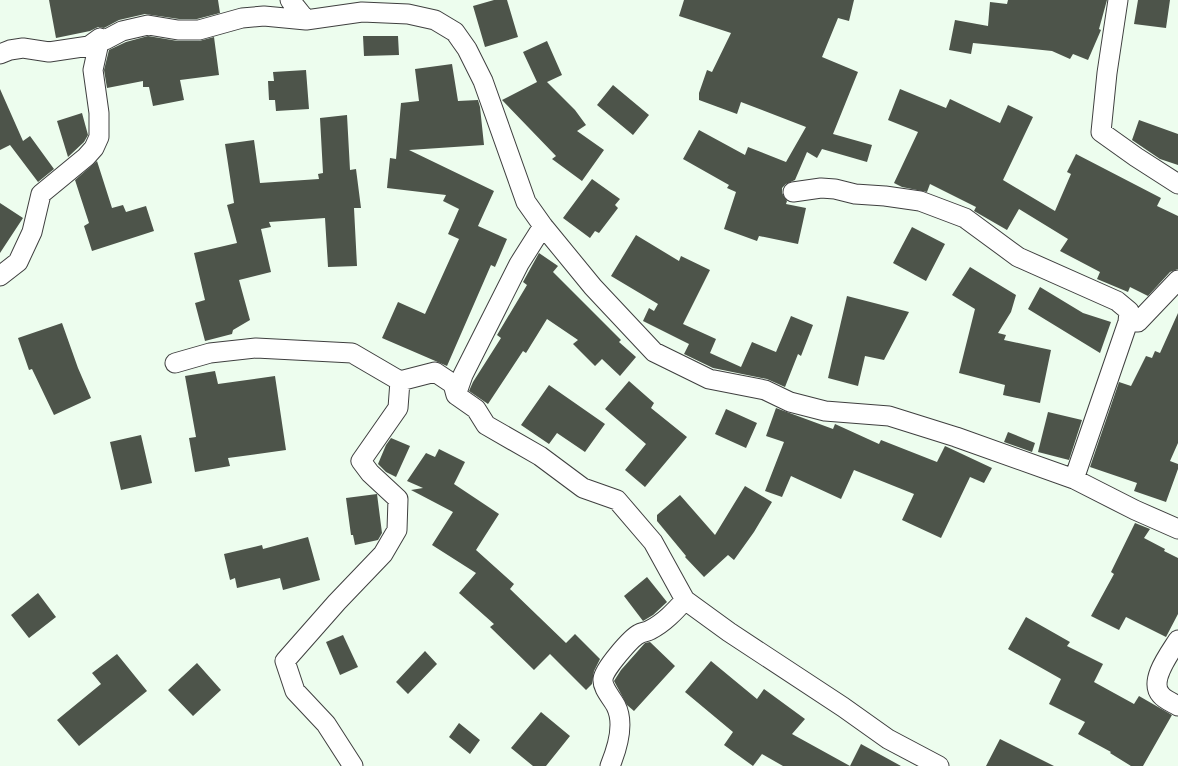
<svg xmlns="http://www.w3.org/2000/svg" width="1178" height="766" viewBox="0 0 1178 766" font-family="'Source Serif 4',serif">
<style>
.building{fill:#4d544a}
.lines{fill:none;stroke-linecap:round;stroke-linejoin:round}
.street-casing{stroke:#3f3f3f;stroke-width:21}
.street{stroke:#fff;stroke-width:19}
</style>
<rect width="100%" height="100%" fill="#edfdee"/>
<!-- building -->
<path class="building" d="M 49,0 L 218,0 L 220,13 L 197,19 L 179,19 L 145,14 L 119,20 L 104,28 L 98,27 L 90,31 L 56,38 Z
M 494,0 L 507,0 L 518,37 L 485,47 L 473,6 Z
M 684,0 L 854,0 L 849,21 L 838,18 L 822,57 L 858,72 L 833,134 L 872,145 L 867,162 L 822,149 L 817,158 L 807,152 L 795,180 L 786,184 L 782,188 L 782,193 L 787,201 L 786,204 L 806,208 L 798,244 L 759,236 L 757,241 L 724,229 L 736,192 L 727,188 L 729,185 L 683,159 L 699,130 L 745,155 L 748,147 L 786,162 L 806,127 L 741,102 L 737,114 L 699,100 L 699,93 L 707,70 L 712,72 L 731,33 L 679,16 Z
M 1008,0 L 1107,0 L 1099,29 L 1101,30 L 1088,60 L 1073,54 L 1070,59 L 1052,51 L 973,43 L 971,54 L 949,50 L 955,20 L 988,26 L 990,2 L 1007,4 Z
M 1138,0 L 1170,0 L 1166,28 L 1134,24 Z
M 148,36 L 178,41 L 199,41 L 214,37 L 219,75 L 180,80 L 184,100 L 153,106 L 149,87 L 143,87 L 143,81 L 107,88 L 104,70 L 109,50 L 126,42 Z
M 363,36 L 398,36 L 399,55 L 364,56 Z
M 547,41 L 562,75 L 547,82 L 575,110 L 586,125 L 577,131 L 604,150 L 582,181 L 552,159 L 556,156 L 502,100 L 537,82 L 523,52 Z
M 452,64 L 458,101 L 478,100 L 480,107 L 484,145 L 409,150 L 494,191 L 478,226 L 507,239 L 495,267 L 491,265 L 447,366 L 382,338 L 398,302 L 425,314 L 459,239 L 448,234 L 459,209 L 443,201 L 446,195 L 387,188 L 390,158 L 396,159 L 401,103 L 419,101 L 415,69 Z
M 306,70 L 309,109 L 276,111 L 275,100 L 269,100 L 268,81 L 274,81 L 273,72 Z
M 613,85 L 649,115 L 633,135 L 597,105 Z
M 0,89 L 23,141 L 30,136 L 54,169 L 38,182 L 10,145 L 0,150 Z
M 900,89 L 946,108 L 950,99 L 1000,123 L 1008,105 L 1033,117 L 1003,180 L 1055,211 L 1071,174 L 1067,172 L 1076,154 L 1161,198 L 1157,206 L 1178,216 L 1178,269 L 1170,272 L 1148,296 L 1130,287 L 1128,292 L 1097,279 L 1100,272 L 1060,251 L 1068,239 L 1019,209 L 1007,230 L 974,211 L 976,207 L 930,184 L 927,192 L 902,187 L 894,183 L 918,132 L 888,120 Z
M 82,113 L 88,135 L 84,142 L 68,157 L 57,121 Z
M 347,115 L 350,170 L 356,169 L 361,208 L 354,208 L 357,266 L 328,267 L 325,218 L 269,222 L 271,227 L 261,229 L 271,272 L 239,280 L 250,320 L 233,330 L 232,334 L 205,341 L 195,303 L 205,300 L 194,253 L 237,243 L 227,205 L 234,203 L 225,144 L 254,140 L 260,183 L 319,179 L 318,174 L 323,173 L 320,118 Z
M 1139,120 L 1178,134 L 1178,165 L 1160,159 L 1132,140 Z
M 97,161 L 112,208 L 123,205 L 126,212 L 146,206 L 154,231 L 92,251 L 84,226 L 89,223 L 75,180 Z
M 592,179 L 620,199 L 615,205 L 618,208 L 599,233 L 595,231 L 590,238 L 563,218 Z
M 0,203 L 23,218 L 0,253 Z
M 912,227 L 945,244 L 926,281 L 893,263 Z
M 636,235 L 679,261 L 681,256 L 710,270 L 683,324 L 716,339 L 710,353 L 741,367 L 752,342 L 776,352 L 791,316 L 813,325 L 801,356 L 798,354 L 785,387 L 767,379 L 713,368 L 684,354 L 689,344 L 643,321 L 649,308 L 654,311 L 658,304 L 611,276 Z
M 539,253 L 558,266 L 553,272 L 621,340 L 619,342 L 636,357 L 620,376 L 602,359 L 595,366 L 573,344 L 578,340 L 547,319 L 526,353 L 523,351 L 488,404 L 469,391 L 473,382 L 501,338 L 497,335 L 527,285 L 523,282 Z
M 970,267 L 1016,295 L 1011,312 L 998,333 L 1006,335 L 1004,340 L 1051,350 L 1040,403 L 1003,395 L 1005,385 L 959,373 L 975,309 L 952,295 Z
M 1040,287 L 1083,313 L 1111,322 L 1100,353 L 1028,309 Z
M 847,296 L 909,312 L 884,360 L 865,356 L 858,386 L 828,378 Z
M 1178,313 L 1178,443 L 1170,461 L 1178,464 L 1178,469 L 1166,502 L 1134,491 L 1137,483 L 1090,467 L 1119,382 L 1131,386 L 1146,356 L 1152,358 L 1155,351 L 1160,353 Z
M 62,323 L 78,368 L 91,398 L 54,415 L 32,369 L 29,370 L 18,338 Z
M 215,371 L 218,384 L 275,376 L 286,450 L 228,458 L 230,466 L 195,472 L 189,438 L 196,437 L 185,376 Z
M 629,381 L 654,403 L 651,408 L 687,437 L 645,487 L 625,470 L 646,444 L 605,409 Z
M 549,385 L 605,424 L 585,452 L 557,433 L 549,444 L 521,425 Z
M 776,408 L 833,429 L 835,424 L 879,444 L 881,440 L 937,462 L 945,446 L 992,468 L 984,483 L 970,477 L 941,538 L 902,520 L 914,494 L 854,470 L 841,499 L 791,476 L 782,497 L 765,491 L 784,442 L 766,436 Z
M 726,409 L 757,423 L 746,448 L 715,434 Z
M 1048,412 L 1082,420 L 1069,460 L 1038,452 Z
M 1008,432 L 1035,443 L 1032,452 L 1004,442 Z
M 141,435 L 152,483 L 121,490 L 110,442 Z
M 391,438 L 410,446 L 396,477 L 386,472 L 378,464 L 386,445 Z
M 439,449 L 465,462 L 454,484 L 499,514 L 476,550 L 514,584 L 510,589 L 566,643 L 575,634 L 600,659 L 594,671 L 592,684 L 586,690 L 550,654 L 534,670 L 490,627 L 494,624 L 459,593 L 476,573 L 432,545 L 453,512 L 411,490 L 423,488 L 407,481 L 426,453 L 435,457 Z
M 745,486 L 772,502 L 754,532 L 734,560 L 728,555 L 704,577 L 685,557 L 686,556 L 657,521 L 657,515 L 680,495 L 715,535 Z
M 377,494 L 382,533 L 378,540 L 355,545 L 353,535 L 351,535 L 346,498 Z
M 1135,523 L 1150,529 L 1144,538 L 1165,549 L 1164,551 L 1178,558 L 1178,614 L 1166,637 L 1126,617 L 1119,630 L 1091,616 L 1114,574 L 1111,572 Z
M 308,537 L 320,580 L 283,590 L 280,578 L 237,588 L 235,578 L 230,580 L 224,554 L 262,545 L 263,549 Z
M 647,577 L 667,602 L 653,615 L 643,621 L 624,596 Z
M 38,593 L 56,617 L 29,638 L 11,615 Z
M 1026,617 L 1070,642 L 1067,646 L 1103,664 L 1094,682 L 1134,704 L 1139,696 L 1172,715 L 1143,766 L 1131,766 L 1110,753 L 1111,752 L 1078,734 L 1085,722 L 1049,704 L 1061,679 L 1008,649 Z
M 343,635 L 358,667 L 340,675 L 326,642 Z
M 650,642 L 675,666 L 634,711 L 627,705 L 614,681 L 621,670 L 645,643 Z
M 425,651 L 437,664 L 408,694 L 396,682 Z
M 117,654 L 147,691 L 79,746 L 57,720 L 101,684 L 92,673 Z
M 711,661 L 757,699 L 764,689 L 805,719 L 792,734 L 850,766 L 783,766 L 762,754 L 753,766 L 724,745 L 733,732 L 685,692 Z
M 197,663 L 221,690 L 193,716 L 168,690 Z
M 541,712 L 570,736 L 546,766 L 533,766 L 511,748 Z
M 459,723 L 480,740 L 470,754 L 449,737 Z
M 1000,739 L 1054,766 L 986,766 Z
M 861,744 L 901,766 L 850,766 Z"/>
<g class="lines">
<defs>
<path id="street" d="M 290,0 L 306,20
M 1118,0 L 1107,73 L 1101,132 L 1136,157 L 1178,184
M 0,54 L 10,50 L 23,48 L 49,52 L 89,46 L 100,38 L 105,40 L 122,31 L 148,25 L 178,30 L 199,30 L 242,18 L 264,16 L 306,20 L 362,12 L 408,14 L 435,20 L 455,32 L 467,49 L 483,81 L 526,202 L 543,226 L 593,287 L 654,352 L 709,379 L 765,390 L 790,402 L 825,411 L 889,416 L 956,437 L 1074,479 L 1135,510 L 1178,529
M 793,192 L 821,188 L 835,189 L 855,194 L 885,196 L 920,201 L 965,218 L 1018,257 L 1117,301 L 1129,311 L 1128,322 L 1074,479
M 0,276 L 18,262 L 32,232 L 41,194 L 86,157 L 94,148 L 99,137 L 99,113 L 93,70 L 100,38
M 1138,322 L 1178,280
M 175,363 L 210,353 L 256,348 L 352,353 L 400,381 L 435,372 L 453,384 L 456,395 L 476,409 L 486,425 L 540,456 L 583,488 L 617,500 L 653,542 L 685,600 L 729,632 L 843,707 L 888,739 L 939,766
M 456,395 L 463,375 L 519,264 L 543,226
M 1178,640 C 1170,653 1148,681 1161,695 C 1165,700 1173,703 1178,706
M 353,766 L 326,724 L 295,691 L 285,661 L 337,602 L 383,554 L 397,530 L 398,499 L 370,473 L 361,461 L 398,408 L 400,381
M 610,766 C 617,749 625,724 616,706 C 612,698 602,688 603,679 C 604,669 631,638 639,634 C 642,632 647,632 650,630 C 664,623 675,611 685,600"/>
</defs>
<!-- street casing -->
<use href="#street" class="street-casing"/>
<!-- street -->
<use href="#street" class="street"/>
</g>
</svg>
